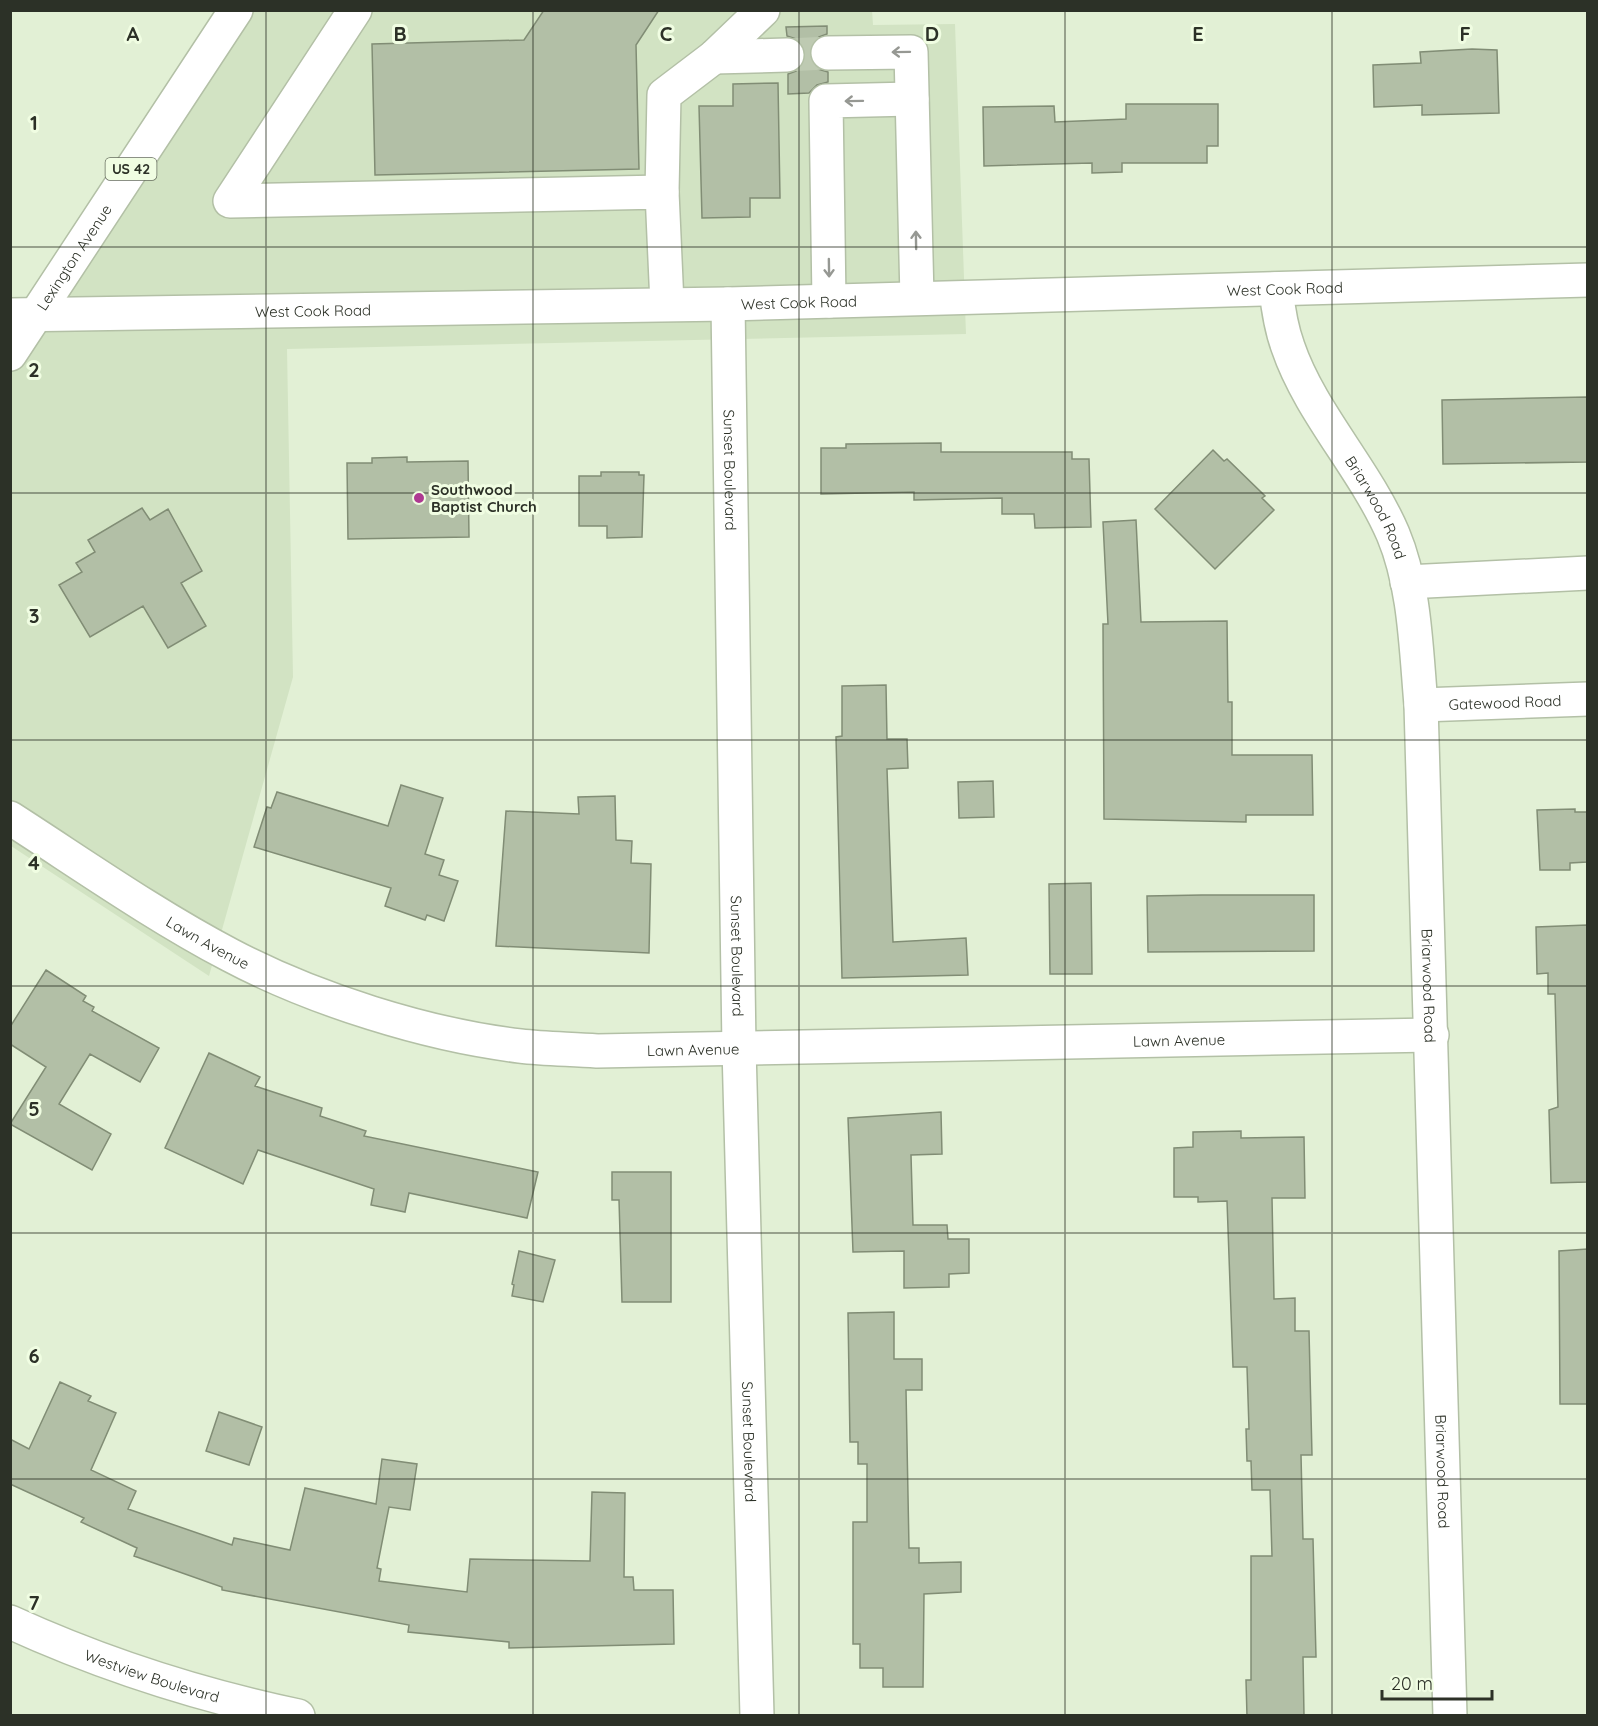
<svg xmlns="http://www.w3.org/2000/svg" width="1598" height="1726" viewBox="0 0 1598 1726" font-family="Quicksand,sans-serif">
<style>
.built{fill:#d2e3c3}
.building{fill:#b2bfa6;stroke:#818d75;stroke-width:1.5}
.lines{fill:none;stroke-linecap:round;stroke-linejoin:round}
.minor-tunnel{stroke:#becab2;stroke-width:33;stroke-dasharray:33 16;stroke-linecap:butt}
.minor-casing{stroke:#b3c0a6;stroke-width:36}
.major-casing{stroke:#b3c0a6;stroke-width:36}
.minor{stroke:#fff;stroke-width:33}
.major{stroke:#fff;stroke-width:33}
.oneway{stroke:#969893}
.grid{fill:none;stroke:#2c3127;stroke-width:1.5;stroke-opacity:0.55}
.poi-dot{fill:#ae3992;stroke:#f0fde2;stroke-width:2}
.labels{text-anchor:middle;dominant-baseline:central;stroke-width:6;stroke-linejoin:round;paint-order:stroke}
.shield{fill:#f0fde2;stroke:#676e5f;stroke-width:1.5}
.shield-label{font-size:14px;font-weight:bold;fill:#2c3127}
.street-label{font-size:15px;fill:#2c3127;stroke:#f0fde2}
.poi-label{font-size:15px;font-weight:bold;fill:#2c3127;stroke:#f0fde2;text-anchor:start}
.grid-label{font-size:20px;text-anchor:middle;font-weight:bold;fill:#2c3127;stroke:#f0fde2;stroke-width:6;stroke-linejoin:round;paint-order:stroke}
</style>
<rect width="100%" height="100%" fill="#e2f0d5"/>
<!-- built -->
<path class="built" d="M 872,10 L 873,25 L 955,24 L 966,334 L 287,349 L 293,677 L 209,976 L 11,846 L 10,328 L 242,11 Z"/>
<!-- building -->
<path class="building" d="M 544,10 L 659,10 L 636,45 L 639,169 L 375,175 L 372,44 L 524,40 Z
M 827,26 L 827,34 L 819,37 L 812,43 L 809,54 L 812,63 L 818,69 L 828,72 L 828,82 L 817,85 L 809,93 L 788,94 L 788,74 L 796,71 L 803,64 L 806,54 L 803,46 L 796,39 L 787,36 L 786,27 Z
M 1472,49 L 1497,50 L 1499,113 L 1422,115 L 1422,105 L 1374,107 L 1373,65 L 1421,63 L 1420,52 Z
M 778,83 L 780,198 L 750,198 L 750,217 L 702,218 L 699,106 L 733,106 L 733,84 Z
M 1126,104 L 1218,104 L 1218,146 L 1207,146 L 1207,163 L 1122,163 L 1122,172 L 1092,173 L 1092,163 L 984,166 L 983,107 L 1054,106 L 1055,122 L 1126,119 Z
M 1587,397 L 1587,462 L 1443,464 L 1442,400 Z
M 941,443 L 941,452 L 1072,452 L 1072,459 L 1089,459 L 1091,527 L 1035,528 L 1034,514 L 1002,514 L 1002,498 L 914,500 L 914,492 L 821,494 L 821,448 L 846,448 L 846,444 Z
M 1213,450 L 1224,461 L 1227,459 L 1265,496 L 1262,498 L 1274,510 L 1215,569 L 1155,509 Z
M 407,457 L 407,462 L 468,461 L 469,537 L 348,539 L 347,463 L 372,463 L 372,458 Z
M 601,472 L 639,472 L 639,475 L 644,475 L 642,537 L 607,538 L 607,526 L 579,526 L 579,476 L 601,476 Z
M 142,508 L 150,520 L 168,509 L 202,571 L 181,583 L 206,626 L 168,648 L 143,606 L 90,637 L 59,585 L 82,572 L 76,563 L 95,552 L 88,540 Z
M 1136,520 L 1141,622 L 1227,621 L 1228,702 L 1232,702 L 1232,755 L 1312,755 L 1313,815 L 1246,815 L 1246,822 L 1104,819 L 1103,624 L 1108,624 L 1103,522 Z
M 886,685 L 887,739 L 907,739 L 908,768 L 887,769 L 893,942 L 966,938 L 968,975 L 842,978 L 836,737 L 842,736 L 842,686 Z
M 993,781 L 994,817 L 959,818 L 958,782 Z
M 401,785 L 443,798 L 425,854 L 444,860 L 439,875 L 458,881 L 444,921 L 427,915 L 425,920 L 385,906 L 391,888 L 254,847 L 267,807 L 271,808 L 277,792 L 388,826 Z
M 615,796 L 616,840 L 632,841 L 631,863 L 651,864 L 649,953 L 496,946 L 506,811 L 579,814 L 578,797 Z
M 1575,809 L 1575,812 L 1587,812 L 1587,862 L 1570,863 L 1570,870 L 1540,870 L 1537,810 Z
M 1091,883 L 1092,974 L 1050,974 L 1049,884 Z
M 1202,895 L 1314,895 L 1314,951 L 1148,952 L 1147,896 Z
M 1587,925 L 1587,1182 L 1551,1183 L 1549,1110 L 1558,1107 L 1555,994 L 1548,994 L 1548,973 L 1537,974 L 1536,927 Z
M 46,970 L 86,996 L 83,1001 L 94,1007 L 92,1011 L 159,1048 L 140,1082 L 90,1054 L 59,1104 L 111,1134 L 92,1170 L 10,1124 L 46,1067 L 10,1044 L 10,1027 Z
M 209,1053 L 260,1077 L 255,1086 L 322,1108 L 320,1116 L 366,1131 L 364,1136 L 538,1172 L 527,1218 L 409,1193 L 405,1212 L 371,1205 L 374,1189 L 258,1150 L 243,1184 L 165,1148 Z
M 941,1112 L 942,1154 L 911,1155 L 913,1225 L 947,1225 L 948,1239 L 969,1239 L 969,1273 L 949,1274 L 949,1287 L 904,1288 L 904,1251 L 853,1252 L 848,1118 Z
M 1241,1131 L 1241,1138 L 1304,1137 L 1305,1198 L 1272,1198 L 1274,1299 L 1295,1298 L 1295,1331 L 1309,1331 L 1312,1455 L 1301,1455 L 1303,1539 L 1313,1539 L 1316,1657 L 1303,1657 L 1304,1716 L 1247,1716 L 1246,1680 L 1251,1680 L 1251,1556 L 1272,1556 L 1270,1490 L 1252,1490 L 1251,1461 L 1247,1461 L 1246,1429 L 1249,1429 L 1247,1367 L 1233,1367 L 1227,1201 L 1198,1202 L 1198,1197 L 1174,1197 L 1174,1148 L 1193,1147 L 1193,1132 Z
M 612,1172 L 671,1172 L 671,1302 L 622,1302 L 619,1200 L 612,1200 Z
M 1587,1249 L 1587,1404 L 1560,1404 L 1559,1251 Z
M 519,1251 L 555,1260 L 543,1302 L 512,1296 L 514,1285 L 512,1284 Z
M 894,1312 L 894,1359 L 922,1359 L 922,1390 L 906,1390 L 909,1548 L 919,1548 L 919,1563 L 961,1562 L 961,1592 L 924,1594 L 923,1687 L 883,1687 L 883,1668 L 860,1668 L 860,1644 L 853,1644 L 853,1522 L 867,1522 L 867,1464 L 858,1464 L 858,1442 L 850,1442 L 848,1313 Z
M 60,1382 L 91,1396 L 88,1401 L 116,1413 L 91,1470 L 136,1491 L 128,1509 L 232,1545 L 234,1538 L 290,1550 L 305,1488 L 376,1504 L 382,1459 L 417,1464 L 410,1510 L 389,1507 L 377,1568 L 381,1569 L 379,1581 L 467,1592 L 470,1559 L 590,1561 L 592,1492 L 625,1493 L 624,1577 L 633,1577 L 634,1590 L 673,1590 L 674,1644 L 509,1648 L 509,1642 L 408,1632 L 409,1625 L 222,1590 L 222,1587 L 134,1556 L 137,1548 L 81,1522 L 84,1518 L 10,1484 L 10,1439 L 29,1449 Z
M 219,1412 L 262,1427 L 249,1465 L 206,1451 Z"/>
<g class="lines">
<!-- minor-tunnel -->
<path class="minor-tunnel" d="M 787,55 L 828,53"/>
<defs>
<g id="minor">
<path d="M 355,10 L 230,201 L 662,192 L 667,304"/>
<path d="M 828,53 L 911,52 L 917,298"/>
<path d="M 714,57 L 787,55"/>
<path d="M 662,192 L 664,95 L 714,57 L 763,10"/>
<path id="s1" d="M 1276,289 C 1278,308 1281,328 1288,347 C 1310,412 1365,469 1393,534 C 1415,586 1416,649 1421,705 L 1450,1716"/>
<path d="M 829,301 L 826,101 L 912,99"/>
<path id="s2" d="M 728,304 L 739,1048 L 757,1716"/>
<path d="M 1407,582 L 1588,573"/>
<path id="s3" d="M 1421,705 L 1588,699"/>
<path id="s4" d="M 10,818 C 83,865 154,915 230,955 C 313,999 427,1035 520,1046 C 545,1049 571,1049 597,1051 L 1432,1035"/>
<path id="s5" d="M 10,1622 C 102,1664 199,1695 298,1716"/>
</g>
<g id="major">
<path id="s6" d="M 10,315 L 728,304 L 1588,280"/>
<path id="s7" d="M 10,354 L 236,10"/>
</g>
</defs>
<!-- minor casing -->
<use href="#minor" class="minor-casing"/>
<!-- major casing -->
<use href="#major" class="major-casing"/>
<!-- minor -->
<use href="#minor" class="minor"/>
<!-- major -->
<use href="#major" class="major"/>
</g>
<!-- one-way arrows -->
<defs><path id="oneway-shaft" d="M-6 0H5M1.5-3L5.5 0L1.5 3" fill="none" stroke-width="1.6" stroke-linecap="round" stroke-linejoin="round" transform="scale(1.5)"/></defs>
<g class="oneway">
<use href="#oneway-shaft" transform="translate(901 52) rotate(179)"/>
<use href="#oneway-shaft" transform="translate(854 101) rotate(179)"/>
<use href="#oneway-shaft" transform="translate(916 240) rotate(-91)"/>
<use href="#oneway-shaft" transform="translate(829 268) rotate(89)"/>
</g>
<!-- grid -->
<path class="grid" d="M 266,10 L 266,1716M 533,10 L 533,1716M 799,10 L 799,1716M 1065,10 L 1065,1716M 1332,10 L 1332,1716M 10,247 L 1588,247M 10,493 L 1588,493M 10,740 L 1588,740M 10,986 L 1588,986M 10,1233 L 1588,1233M 10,1479 L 1588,1479"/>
<!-- markers -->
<circle class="poi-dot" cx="419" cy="498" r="6"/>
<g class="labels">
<!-- shield labels -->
<rect class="shield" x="105.5" y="158" width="51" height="22" rx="4.5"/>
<g class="shield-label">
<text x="131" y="169">US 42</text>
</g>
<!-- street labels -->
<g class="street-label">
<text stroke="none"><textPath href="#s7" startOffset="116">Lexington Avenue</textPath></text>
<text stroke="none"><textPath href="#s6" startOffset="1275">West Cook Road</textPath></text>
<text stroke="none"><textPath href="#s6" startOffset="789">West Cook Road</textPath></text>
<text stroke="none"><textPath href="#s6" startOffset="303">West Cook Road</textPath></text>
<text stroke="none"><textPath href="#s2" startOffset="166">Sunset Boulevard</textPath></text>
<text stroke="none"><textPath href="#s1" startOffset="243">Briarwood Road</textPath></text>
<text stroke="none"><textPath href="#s3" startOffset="84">Gatewood Road</textPath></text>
<text stroke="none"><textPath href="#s4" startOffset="234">Lawn Avenue</textPath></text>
<text stroke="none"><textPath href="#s2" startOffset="652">Sunset Boulevard</textPath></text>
<text stroke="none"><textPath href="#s1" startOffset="729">Briarwood Road</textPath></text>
<text stroke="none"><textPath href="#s4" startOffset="1224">Lawn Avenue</textPath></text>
<text stroke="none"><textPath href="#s4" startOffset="738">Lawn Avenue</textPath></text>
<text stroke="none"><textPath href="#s2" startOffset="1138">Sunset Boulevard</textPath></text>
<text stroke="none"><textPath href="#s1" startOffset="1215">Briarwood Road</textPath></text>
<text stroke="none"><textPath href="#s5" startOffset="152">Westview Boulevard</textPath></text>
</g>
<!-- poi labels -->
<g class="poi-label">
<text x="431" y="489">Southwood<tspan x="431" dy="17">Baptist Church</tspan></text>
</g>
</g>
<g class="grid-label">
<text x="133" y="41">A</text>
<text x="400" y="41">B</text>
<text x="666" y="41">C</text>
<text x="932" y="41">D</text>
<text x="1198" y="41">E</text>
<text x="1465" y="41">F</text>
<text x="34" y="130">1</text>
<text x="34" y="377">2</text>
<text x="34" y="623">3</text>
<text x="34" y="870">4</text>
<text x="34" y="1116">5</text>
<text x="34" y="1363">6</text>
<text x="34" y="1610">7</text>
</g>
<!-- border -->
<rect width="1598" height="1726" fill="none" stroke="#2c3127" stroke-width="24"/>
<!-- scale -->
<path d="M1382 1690v9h110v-9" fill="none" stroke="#2c3127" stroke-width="3"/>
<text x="1391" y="1690" font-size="18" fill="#2c3127" stroke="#f0fde2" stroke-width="4.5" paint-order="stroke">20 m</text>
</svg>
